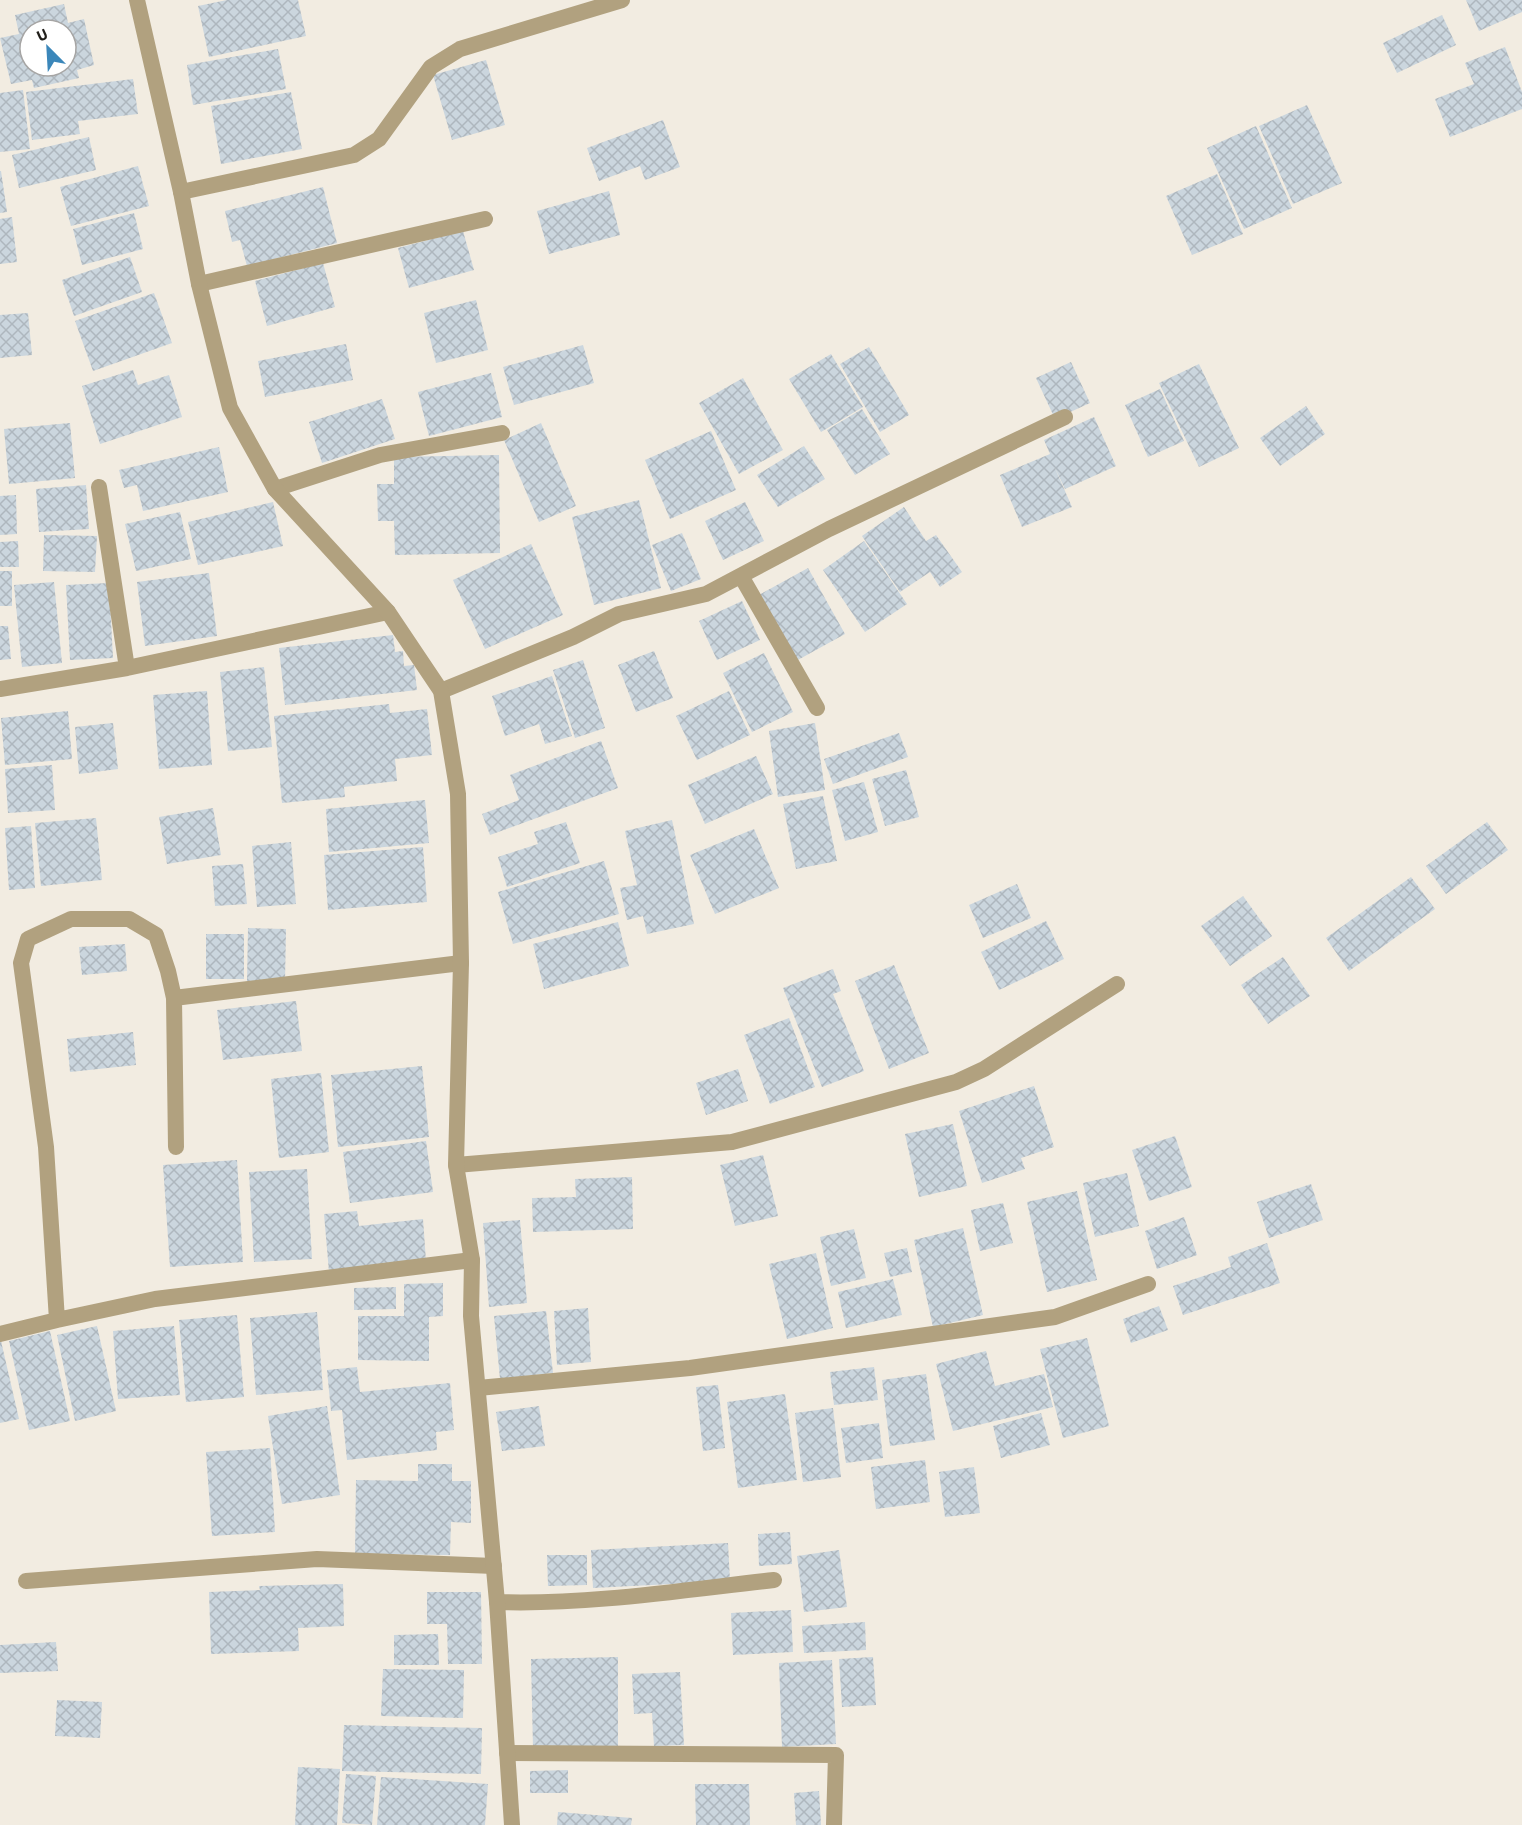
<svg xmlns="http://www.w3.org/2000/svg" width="1522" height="1825" viewBox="0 0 1522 1825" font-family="'Source Sans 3',sans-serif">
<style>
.building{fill:url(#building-cross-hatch);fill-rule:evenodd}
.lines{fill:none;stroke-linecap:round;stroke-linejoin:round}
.service{stroke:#b1a17f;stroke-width:16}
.minor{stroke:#b1a17f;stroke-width:16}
.tertiary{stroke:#b1a17f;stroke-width:16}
</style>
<defs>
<pattern id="building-cross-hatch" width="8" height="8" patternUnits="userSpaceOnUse" patternTransform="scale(1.5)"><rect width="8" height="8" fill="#cbd6de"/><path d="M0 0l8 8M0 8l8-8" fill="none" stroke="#aeb7be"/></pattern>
</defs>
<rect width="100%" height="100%" fill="#f2ece1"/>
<!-- building -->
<path class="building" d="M 227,0 L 298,0 L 306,36 L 209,57 L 198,6 Z
M 1466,0 L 1522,0 L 1522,12 L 1479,31 Z
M 64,4 L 68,23 L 84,19 L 94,65 L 77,70 L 79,78 L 34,88 L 32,80 L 11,84 L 0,38 L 19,34 L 15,15 ZM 30,30 L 66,30 L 66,66 L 30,66 Z
M 1442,15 L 1456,45 L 1397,73 L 1383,43 Z
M 1505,47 L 1522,92 L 1522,109 L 1450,137 L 1435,99 L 1474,84 L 1465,63 Z
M 278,49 L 286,89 L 193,105 L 187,65 Z
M 486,60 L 505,125 L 452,140 L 433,75 Z
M 133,79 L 138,114 L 78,121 L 80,134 L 32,140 L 26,92 Z
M 23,90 L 30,149 L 0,152 L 0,93 Z
M 291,92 L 302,149 L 221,164 L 211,106 Z
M 1307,105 L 1342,183 L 1293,204 L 1259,126 Z
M 663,120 L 680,167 L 645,180 L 640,166 L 599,181 L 587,148 Z
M 1256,126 L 1292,208 L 1244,229 L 1207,148 Z
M 89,137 L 96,170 L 19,188 L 12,155 Z
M 138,166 L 149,206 L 71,226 L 60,187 Z
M 0,171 L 1,171 L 7,212 L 0,213 Z
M 1217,174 L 1243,234 L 1192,255 L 1166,196 Z
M 323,187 L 337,243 L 247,266 L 240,240 L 232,242 L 225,211 Z
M 609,191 L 620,235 L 549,254 L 537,211 Z
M 134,213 L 143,249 L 82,265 L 73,229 Z
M 12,217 L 17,262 L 0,264 L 0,219 Z
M 463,231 L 474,270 L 409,288 L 398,248 Z
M 130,257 L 142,292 L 74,316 L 62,280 Z
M 323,263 L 335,307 L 267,326 L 255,281 Z
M 154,293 L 172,343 L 93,371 L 75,321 Z
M 476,300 L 488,350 L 436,363 L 424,313 Z
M 28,313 L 32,355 L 0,358 L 0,315 Z
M 346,344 L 353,380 L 265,397 L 258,361 Z
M 583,345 L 594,383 L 514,405 L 503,367 Z
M 869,347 L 909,415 L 880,432 L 840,364 Z
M 831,354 L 863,407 L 821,432 L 789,379 Z
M 1071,362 L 1090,403 L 1055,419 L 1036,378 Z
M 1199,364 L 1239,448 L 1199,467 L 1159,383 Z
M 133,370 L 138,385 L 169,375 L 182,417 L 100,444 L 82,386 Z
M 491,373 L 502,417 L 429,436 L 418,392 Z
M 743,378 L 783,450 L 739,474 L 699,403 Z
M 1160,389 L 1184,441 L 1148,457 L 1125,405 Z
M 382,399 L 395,439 L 322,463 L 309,422 Z
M 1306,406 L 1325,434 L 1280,466 L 1260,438 Z
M 862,409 L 890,454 L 855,475 L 827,430 Z
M 1094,417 L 1116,466 L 1065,489 L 1054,466 L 1072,507 L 1022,527 L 1000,475 L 1050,454 L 1044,440 Z
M 70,423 L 75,478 L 9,484 L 4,429 Z
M 541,423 L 576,506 L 539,522 L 504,440 Z
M 711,431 L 736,490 L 670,519 L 645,460 Z
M 804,446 L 825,479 L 778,507 L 757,475 Z
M 219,447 L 228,492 L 143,511 L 137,485 L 124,488 L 119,470 Z
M 499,455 L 500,553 L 395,555 L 394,521 L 378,521 L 377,484 L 394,484 L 394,457 Z
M 86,485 L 89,529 L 39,532 L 36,489 Z
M 16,495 L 17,534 L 0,535 L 0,496 Z
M 639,500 L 661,588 L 594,605 L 572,517 Z
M 273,502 L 283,546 L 198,565 L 188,522 Z
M 745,502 L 764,541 L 723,560 L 705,521 Z
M 904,507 L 926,541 L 936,535 L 962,572 L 940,587 L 930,572 L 900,592 L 862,536 Z
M 180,512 L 191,559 L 136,571 L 125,524 Z
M 682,533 L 701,579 L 671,591 L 652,545 Z
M 44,535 L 97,536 L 95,572 L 43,571 Z
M 18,541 L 19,567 L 0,567 L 0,542 Z
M 864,541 L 907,604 L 865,632 L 823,570 Z
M 531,544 L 563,615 L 485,649 L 453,580 Z
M 808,568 L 845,634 L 796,661 L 759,595 Z
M 0,571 L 12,571 L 12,606 L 0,606 Z
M 209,573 L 217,636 L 145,646 L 137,582 Z
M 54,582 L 62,663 L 22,667 L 14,585 Z
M 109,583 L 113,658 L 70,660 L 66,585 Z
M 742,601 L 760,640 L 717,660 L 699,621 Z
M 0,626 L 8,626 L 11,659 L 0,660 Z
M 393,635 L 395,652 L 403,651 L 404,666 L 414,665 L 417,690 L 285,705 L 279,648 Z
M 654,651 L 673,698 L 636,712 L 618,665 Z
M 764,653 L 793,712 L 752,732 L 723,673 Z
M 583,660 L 605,728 L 575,738 L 553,670 Z
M 264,667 L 272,747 L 228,751 L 220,672 Z
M 552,676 L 572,736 L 545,744 L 539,724 L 505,736 L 492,696 Z
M 207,691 L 212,765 L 159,769 L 153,695 Z
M 729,691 L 750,735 L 697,760 L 676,716 Z
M 389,704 L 390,713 L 427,709 L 432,755 L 395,759 L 397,781 L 344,787 L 345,797 L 282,803 L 274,716 Z
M 68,711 L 72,759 L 5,765 L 1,718 Z
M 113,723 L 118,769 L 79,774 L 75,727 Z
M 815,723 L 825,790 L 778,797 L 769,731 Z
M 899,733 L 908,757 L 833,784 L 824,759 Z
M 601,741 L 618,788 L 490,835 L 482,814 L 519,800 L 510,775 Z
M 756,756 L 773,794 L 705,824 L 688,785 Z
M 52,765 L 55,810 L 8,813 L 5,769 Z
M 906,770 L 919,817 L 885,826 L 872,779 Z
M 864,782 L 878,832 L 845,841 L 832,790 Z
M 823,796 L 837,861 L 796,869 L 783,804 Z
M 425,800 L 429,843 L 329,852 L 326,809 Z
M 213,808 L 221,855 L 167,864 L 159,817 Z
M 96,818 L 102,880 L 41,886 L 35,823 Z
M 672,820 L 694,924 L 647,934 L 643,916 L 627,920 L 620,888 L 637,885 L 625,831 Z
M 566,822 L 580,863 L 507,887 L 498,857 L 538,844 L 534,832 Z
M 1487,822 L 1508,850 L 1446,894 L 1426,866 Z
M 31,826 L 35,888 L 9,890 L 5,828 Z
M 754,829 L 779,888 L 715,914 L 690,855 Z
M 291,842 L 296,904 L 257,907 L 252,846 Z
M 423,847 L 427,902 L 328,910 L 324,855 Z
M 604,861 L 619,914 L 513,944 L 498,892 Z
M 243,864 L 247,904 L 215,906 L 212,866 Z
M 1411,877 L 1435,909 L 1349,971 L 1326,938 Z
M 1017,884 L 1031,918 L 983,938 L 969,905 Z
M 1243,896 L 1272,936 L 1230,966 L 1201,926 Z
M 1046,921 L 1064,959 L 999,990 L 981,952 Z
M 618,922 L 629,966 L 544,989 L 533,944 Z
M 248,928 L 286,929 L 285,981 L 247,981 Z
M 206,934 L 244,934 L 244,979 L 206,979 Z
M 125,944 L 127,971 L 82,975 L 79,947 Z
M 1283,957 L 1310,996 L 1268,1024 L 1241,985 Z
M 894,965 L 929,1053 L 889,1069 L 855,981 Z
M 833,969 L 841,991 L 833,994 L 864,1071 L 822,1087 L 783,988 Z
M 296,1001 L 302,1051 L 223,1060 L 217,1010 Z
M 789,1018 L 815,1087 L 770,1104 L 744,1035 Z
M 133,1032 L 136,1065 L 70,1072 L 67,1039 Z
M 422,1066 L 429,1137 L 338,1147 L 331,1075 Z
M 738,1069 L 748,1101 L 706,1115 L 696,1083 Z
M 321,1073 L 329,1152 L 279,1158 L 271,1079 Z
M 1034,1086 L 1054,1147 L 1021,1158 L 1025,1169 L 982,1183 L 959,1111 Z
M 953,1124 L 967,1186 L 919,1197 L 905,1134 Z
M 1175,1136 L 1192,1187 L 1149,1201 L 1132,1150 Z
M 426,1141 L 433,1192 L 350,1203 L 343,1152 Z
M 763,1155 L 778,1216 L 735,1226 L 720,1165 Z
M 237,1160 L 243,1262 L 170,1267 L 163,1165 Z
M 307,1169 L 312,1259 L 254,1262 L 249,1172 Z
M 1127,1173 L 1139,1226 L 1095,1237 L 1083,1183 Z
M 632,1177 L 633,1229 L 533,1232 L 532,1198 L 576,1197 L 575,1179 Z
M 1311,1184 L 1323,1220 L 1269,1238 L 1257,1202 Z
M 1077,1191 L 1097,1280 L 1047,1292 L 1027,1202 Z
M 1003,1203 L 1013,1243 L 980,1251 L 971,1210 Z
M 357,1211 L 359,1226 L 423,1219 L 426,1261 L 329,1272 L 324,1214 Z
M 1184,1217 L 1197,1255 L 1157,1269 L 1145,1231 Z
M 520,1220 L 527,1303 L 489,1307 L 483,1223 Z
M 963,1228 L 983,1315 L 933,1327 L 914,1240 Z
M 854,1229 L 866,1278 L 831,1286 L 820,1237 Z
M 1267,1243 L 1280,1283 L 1183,1315 L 1173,1286 L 1231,1267 L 1228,1257 Z
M 907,1248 L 912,1272 L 890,1277 L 884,1253 Z
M 816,1253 L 833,1328 L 787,1339 L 769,1264 Z
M 893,1279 L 902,1315 L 846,1328 L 838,1292 Z
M 443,1283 L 443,1316 L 429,1317 L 429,1361 L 358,1360 L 358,1316 L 404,1316 L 404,1284 Z
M 396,1287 L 396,1309 L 354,1310 L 354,1288 Z
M 1159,1306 L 1168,1330 L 1131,1343 L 1123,1319 Z
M 588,1308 L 591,1362 L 557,1365 L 554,1311 Z
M 546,1311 L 553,1373 L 500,1379 L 494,1316 Z
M 317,1312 L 323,1390 L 256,1395 L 250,1318 Z
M 237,1315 L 244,1397 L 186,1402 L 179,1320 Z
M 97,1326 L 116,1411 L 75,1421 L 57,1335 Z
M 174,1326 L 180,1395 L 118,1399 L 113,1331 Z
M 50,1331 L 70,1421 L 29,1430 L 9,1341 Z
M 1087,1338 L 1109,1426 L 1063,1438 L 1040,1349 Z
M 1,1341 L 19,1419 L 0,1423 L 0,1342 Z
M 986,1351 L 995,1386 L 1044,1374 L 1053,1407 L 953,1431 L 936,1364 Z
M 357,1367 L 360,1392 L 450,1383 L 454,1430 L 436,1432 L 437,1450 L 347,1460 L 342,1410 L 331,1411 L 327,1370 Z
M 874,1367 L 878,1400 L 834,1405 L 830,1372 Z
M 926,1374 L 935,1440 L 890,1446 L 882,1380 Z
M 718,1385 L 725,1448 L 703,1451 L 696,1387 Z
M 785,1394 L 797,1480 L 738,1488 L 727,1402 Z
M 327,1406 L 340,1495 L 282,1504 L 268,1416 Z
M 539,1406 L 545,1446 L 502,1451 L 496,1412 Z
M 833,1408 L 841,1477 L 803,1482 L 795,1413 Z
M 1041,1413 L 1050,1445 L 1001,1458 L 993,1426 Z
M 879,1423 L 883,1458 L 846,1463 L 841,1428 Z
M 270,1448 L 275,1532 L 212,1536 L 206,1452 Z
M 925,1460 L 930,1502 L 876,1509 L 871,1467 Z
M 418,1464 L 452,1464 L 452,1481 L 471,1481 L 471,1523 L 451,1522 L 450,1555 L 355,1554 L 356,1480 L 418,1481 Z
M 974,1467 L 980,1513 L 945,1517 L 939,1472 Z
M 790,1532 L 792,1564 L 759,1566 L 758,1534 Z
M 728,1543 L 730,1581 L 593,1588 L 591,1550 Z
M 839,1550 L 847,1607 L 804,1612 L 797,1556 Z
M 547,1555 L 587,1555 L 587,1585 L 548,1586 Z
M 343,1584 L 344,1626 L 298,1628 L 299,1651 L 211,1654 L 209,1592 L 260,1590 L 259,1586 Z
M 427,1592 L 481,1592 L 482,1664 L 448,1664 L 447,1624 L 427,1624 Z
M 791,1610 L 793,1652 L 733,1655 L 731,1613 Z
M 865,1622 L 866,1650 L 804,1653 L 802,1626 Z
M 438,1634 L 439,1665 L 394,1665 L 394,1635 Z
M 56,1642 L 58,1671 L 0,1673 L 0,1645 Z
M 618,1657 L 618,1747 L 533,1748 L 531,1659 Z
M 873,1657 L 876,1705 L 842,1707 L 839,1659 Z
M 832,1660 L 836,1744 L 782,1747 L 779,1663 Z
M 383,1669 L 464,1670 L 463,1718 L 381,1716 Z
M 680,1672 L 684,1745 L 654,1746 L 652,1713 L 634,1714 L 632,1674 Z
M 57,1700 L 102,1702 L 100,1738 L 55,1736 Z
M 344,1725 L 482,1728 L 481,1774 L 342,1771 Z
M 298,1767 L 340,1769 L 337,1825 L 295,1825 Z
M 568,1770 L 568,1793 L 530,1793 L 530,1771 Z
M 346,1774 L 376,1776 L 372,1825 L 342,1823 Z
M 381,1777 L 488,1784 L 485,1825 L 377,1825 Z
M 695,1784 L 749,1784 L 750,1825 L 696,1825 Z
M 819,1791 L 821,1825 L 796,1825 L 794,1793 Z
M 558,1812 L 632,1818 L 631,1825 L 557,1825 Z"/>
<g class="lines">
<!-- service -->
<path class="service" d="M 181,192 L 354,155 L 379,139 L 431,67 L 460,49 L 622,0
M 497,1602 C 588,1605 684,1590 774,1580"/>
<!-- minor -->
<path class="minor" d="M 199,284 L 485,219
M 99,487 L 127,668
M 275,489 L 380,455 L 502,433
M 741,576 L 817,708
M 0,689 L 127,668 L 388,612
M 441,691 L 573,637 L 619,614 L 706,594 L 829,529 L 1065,417
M 174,998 L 461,963
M 456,1165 L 732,1142 L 956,1082 L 984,1069 L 1117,984
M 57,1320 L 46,1147 L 21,963 L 28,939 L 71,919 L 129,919 L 156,935 L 168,971 L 174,998 L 176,1147
M 0,1334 L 57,1320 L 155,1299 L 472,1260
M 478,1388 L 690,1368 L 1055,1317 L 1148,1284
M 26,1581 L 317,1559 L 494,1566
M 507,1753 L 836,1755 L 834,1825"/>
<!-- tertiary -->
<path class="tertiary" d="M 137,0 L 181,192 L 199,284 L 230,408 L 275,489 L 388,612 L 441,691 L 458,794 L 461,963 L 456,1165 L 472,1260 L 471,1316 L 497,1602 L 512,1825"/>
</g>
<!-- north arrow -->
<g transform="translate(48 48) rotate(336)"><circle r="28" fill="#ffffff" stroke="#a6a5a4" stroke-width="1.5"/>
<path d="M0-4.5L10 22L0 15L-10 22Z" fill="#3b87ba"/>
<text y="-9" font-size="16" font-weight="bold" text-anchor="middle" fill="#211f1b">U</text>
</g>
</svg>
